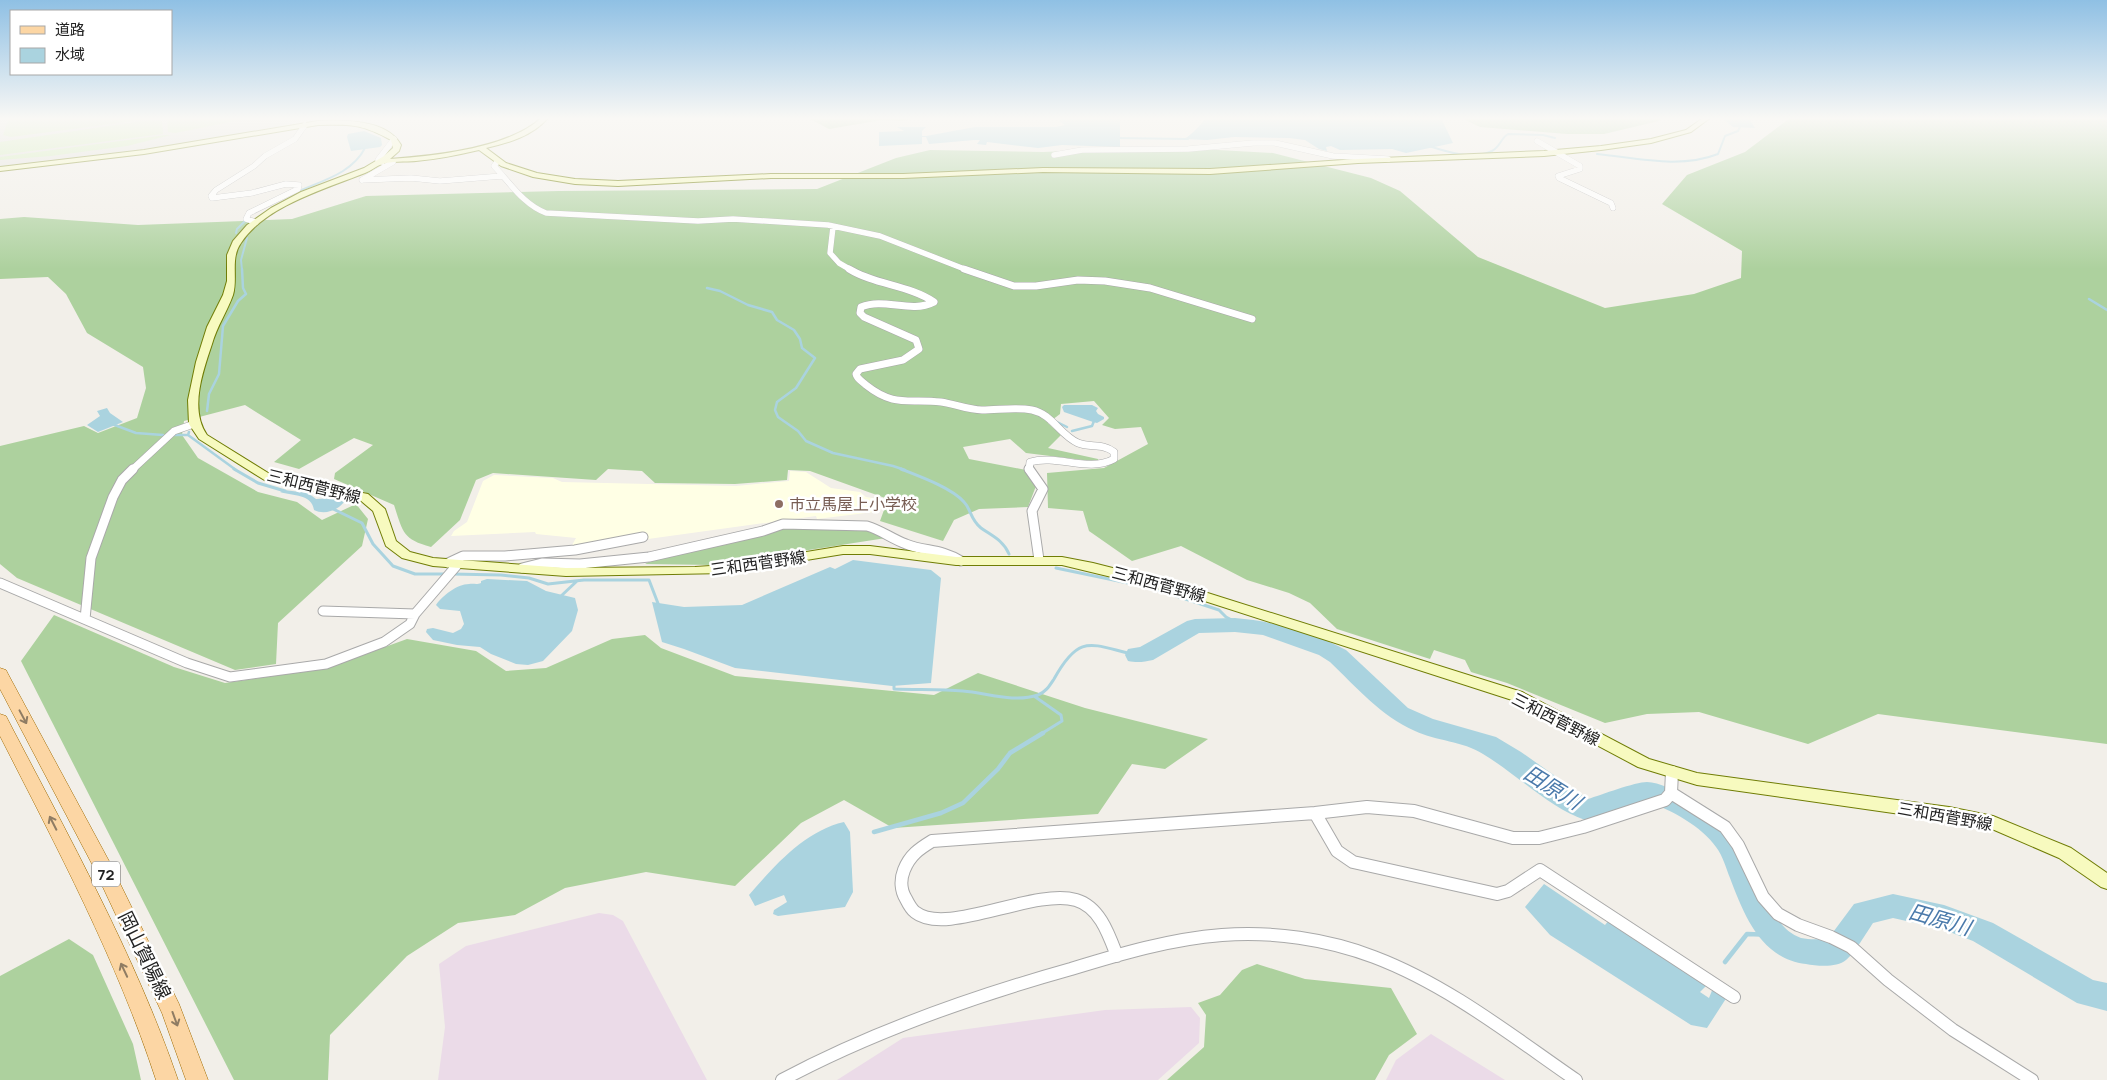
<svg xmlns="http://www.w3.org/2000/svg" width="2107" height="1080" viewBox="0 0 2107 1080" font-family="Manrope,'Noto Sans JP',sans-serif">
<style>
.industrial{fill:#ebdbe8}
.education{fill:#ffffe5}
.airport{fill:#e1dfda}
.grass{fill:#cdebb0}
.forest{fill:#add19e}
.water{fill:#aad3df}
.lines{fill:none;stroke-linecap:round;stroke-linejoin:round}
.stream-far3{stroke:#aad3df;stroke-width:2}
.stream-far2{stroke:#aad3df;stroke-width:2.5}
.stream-far1{stroke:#aad3df;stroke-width:3}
.stream{stroke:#aad3df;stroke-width:4.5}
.river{fill:#aad3df;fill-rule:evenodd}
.street-far3-casing{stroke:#a9a9a9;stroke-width:6}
.street-far2-casing{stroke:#a9a9a9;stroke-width:8}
.street-far1-casing{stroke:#a9a9a9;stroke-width:11}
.street-casing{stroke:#a9a9a9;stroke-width:14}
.secondary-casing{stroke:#707d05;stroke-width:2}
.primary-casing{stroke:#a06b00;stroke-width:1}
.street-far3{stroke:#fff;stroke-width:5.5}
.street-far2{stroke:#fff;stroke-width:7}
.street-far1{stroke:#fff;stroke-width:9}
.street{stroke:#fff;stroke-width:12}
.secondary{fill:#f7fabf;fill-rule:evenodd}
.primary{fill:#fcd6a4;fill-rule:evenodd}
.oneway{stroke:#8f7c63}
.education-dot{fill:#8d6e63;stroke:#fff;stroke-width:2}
.labels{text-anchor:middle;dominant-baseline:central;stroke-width:5;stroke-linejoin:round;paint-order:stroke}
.shield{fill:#fff;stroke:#646464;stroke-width:1}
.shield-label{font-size:15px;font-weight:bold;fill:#222}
.street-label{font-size:16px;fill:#222;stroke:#fff}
.education-label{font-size:16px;fill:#785e54;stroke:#fff;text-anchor:start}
.near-street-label{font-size:19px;fill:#222;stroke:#fff}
.near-water-label{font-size:21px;font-style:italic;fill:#4a7aab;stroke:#fff}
</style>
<rect width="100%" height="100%" fill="#f2efe9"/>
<!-- industrial -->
<path class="industrial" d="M 599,913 L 613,915 L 623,921 L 707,1080 L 438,1080 L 445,1027 L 439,964 L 466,946 Z
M 1191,1007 L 1200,1018 L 1199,1043 L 1158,1080 L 837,1080 L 903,1038 L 1105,1010 Z
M 1431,1034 L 1505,1080 L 1386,1080 L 1396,1060 Z"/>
<!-- education -->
<path class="education" d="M 790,471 L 806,472 L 831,488 L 860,492 L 866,497 L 880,499 L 881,509 L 874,510 L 874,512 L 817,519 L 816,516 L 648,539 L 647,533 L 599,544 L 571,547 L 576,538 L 536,534 L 535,532 L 451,536 L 454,531 L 467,522 L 483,481 L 494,475 L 553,478 L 562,482 L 736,486 L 789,481 Z"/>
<!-- airport -->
<path class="airport" d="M 0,118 L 320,118 L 204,141 L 149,150 L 0,167 Z"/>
<!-- grass -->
<path class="grass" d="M 9,118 L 250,118 L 175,133 L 168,132 L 167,119 L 157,118 L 11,137 L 3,135 Z
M 149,120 L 162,121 L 163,134 L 0,155 L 0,142 Z
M 165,135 L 171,135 L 127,146 L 51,156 L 0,160 L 0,157 Z"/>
<!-- forest -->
<path class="forest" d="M 788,118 L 917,118 L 902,121 L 882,120 L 829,129 L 810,119 Z
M 1461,118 L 1661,118 L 1659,121 L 1604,134 L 1567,134 L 1480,127 Z
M 1790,118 L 2107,118 L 2107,744 L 1878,714 L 1808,744 L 1699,712 L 1647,714 L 1605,723 L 1507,683 L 1471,672 L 1465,660 L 1434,650 L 1430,659 L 1337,629 L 1310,603 L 1289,593 L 1247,580 L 1181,546 L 1132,561 L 1089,531 L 1083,511 L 1048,508 L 1047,473 L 1104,468 L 1148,444 L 1141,427 L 1115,429 L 1102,425 L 1109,418 L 1094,401 L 1061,404 L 1060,414 L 1048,423 L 1061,435 L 1048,448 L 1098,459 L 1099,462 L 1026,453 L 1010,439 L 963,447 L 969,459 L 1026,470 L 1036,486 L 1028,507 L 979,509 L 954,520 L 943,541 L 880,521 L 884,510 L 885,498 L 810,471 L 788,470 L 787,480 L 735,484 L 655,483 L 642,471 L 608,469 L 596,480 L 493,473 L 476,480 L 460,520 L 431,547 C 402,539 403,532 394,505 L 334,479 L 335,473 L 373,445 L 354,438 L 299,469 L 274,462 L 301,440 L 245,405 L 184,421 L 182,435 L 198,458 L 258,492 L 297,502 L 322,520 L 356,504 L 368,519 L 362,546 L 278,623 L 276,664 L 235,670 L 17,578 L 0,564 L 0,446 L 84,426 L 98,433 L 137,418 L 146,388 L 143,367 L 87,333 L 66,294 L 48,277 L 0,279 L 0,219 L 24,217 L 138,225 L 292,219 L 366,196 L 559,191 L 817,189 L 896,158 L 930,150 L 1043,152 L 1164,147 L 1273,153 L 1371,178 L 1400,191 L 1478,257 L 1605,308 L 1694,294 L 1741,278 L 1742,251 L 1662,204 L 1687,175 L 1745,152 Z
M 782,527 L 862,529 L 886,538 L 712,565 L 645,564 L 654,559 Z
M 54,615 L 174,667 L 225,683 L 327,668 L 407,639 L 476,651 L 506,671 L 546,668 L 612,639 L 645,635 L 661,648 L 735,676 L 934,695 L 978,673 L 1085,708 L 1208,739 L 1165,769 L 1132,764 L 1098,814 L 893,828 L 844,800 L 801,823 L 735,886 L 646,872 L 565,888 L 515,915 L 458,923 L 407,956 L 330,1035 L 328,1080 L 234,1080 L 21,661 Z
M 69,939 L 93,955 L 133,1044 L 141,1080 L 0,1080 L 0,976 Z
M 1257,964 L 1305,979 L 1391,988 L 1417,1034 L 1389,1055 L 1375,1080 L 1167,1080 L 1204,1047 L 1206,1015 L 1198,1003 L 1220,995 L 1242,970 Z"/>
<!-- water -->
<path class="water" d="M 1062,118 L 1120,119 L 1120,147 L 1062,145 L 1038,148 L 987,142 L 986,145 L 977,144 L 980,140 L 974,140 L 929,144 L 926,137 L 922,137 L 922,144 L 879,146 L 879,132 L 904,131 L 897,127 L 926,127 L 922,131 L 922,136 L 926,136 L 975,127 L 1056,127 L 1065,125 L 1059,121 Z
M 1206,118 L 1441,118 L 1453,143 L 1406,153 L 1392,149 L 1340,150 L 1331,146 L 1326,147 L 1327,151 L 1319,149 L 1305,140 L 1289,138 L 1234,137 L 1207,140 L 1184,139 C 1193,134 1200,125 1206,118 Z
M 1725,118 L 1758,118 L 1750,120 L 1755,128 L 1733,127 L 1723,119 Z
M 364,131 L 381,138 L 382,145 L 380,147 L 351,151 L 347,137 L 348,134 Z
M 1064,405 L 1092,405 L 1098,408 L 1096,411 L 1098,414 L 1104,417 L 1104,419 L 1097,423 L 1093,422 L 1064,412 L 1062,407 Z
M 107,408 L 110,413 L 123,422 L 98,432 L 87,425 L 100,416 L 97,411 Z
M 284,490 L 308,493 L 316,499 L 333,498 L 344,502 C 337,511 324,515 314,510 C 312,494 293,496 280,492 Z
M 853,560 L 931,570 L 941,578 L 931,683 L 892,686 L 735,668 L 684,649 L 662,642 L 652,602 L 684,607 L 742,605 L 830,567 L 835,569 Z
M 487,579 L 527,581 L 546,591 L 575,598 L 578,610 L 572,631 L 543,661 L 528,665 L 516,664 L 491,654 L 480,647 L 457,645 L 433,640 L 426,632 L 427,629 L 433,628 L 453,633 L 461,629 L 464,624 L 460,611 L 440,609 L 436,605 C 442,596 457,584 469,584 C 474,583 476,585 481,583 L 481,581 Z
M 844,822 L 850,832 L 853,892 L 845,907 L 778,916 L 773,914 L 774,910 L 787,902 L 784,895 L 755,906 L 749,895 C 775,865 805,831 844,822 Z
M 1544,884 L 1605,925 L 1609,920 L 1708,984 L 1700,992 L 1709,998 L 1713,988 L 1727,997 L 1707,1028 L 1691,1025 L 1550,935 L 1525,907 Z"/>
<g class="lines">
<!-- stream-far3 -->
<path class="stream-far3" d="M 1117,138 L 1188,139
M 1429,146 C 1447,152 1473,160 1492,151 C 1500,147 1501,138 1508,134 L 1543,135 L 1555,138
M 1597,154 C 1637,158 1680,169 1718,154 L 1725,136 L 1738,131 L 1744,118
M 299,191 C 324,180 352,173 365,148
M 236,233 L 237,229 L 245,221
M 242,270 L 241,260 L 247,238"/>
<!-- stream-far2 -->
<path class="stream-far2" d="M 707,288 L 720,291 L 748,305 L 772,312 L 777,320 L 794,330 L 800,339 L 802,348 L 815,358 L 796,388 L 777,402 L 775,410 L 778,417 L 798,431 L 806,441 L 833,453 L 893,466 L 905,470
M 2089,299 L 2107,310
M 207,411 L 209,394 L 219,374 L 223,326 L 238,301 L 246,294 L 243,288 L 242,269
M 1055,421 L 1067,427
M 112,424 L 136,433 L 163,435
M 1072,431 L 1092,426 L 1094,421
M 189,432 L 188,435 L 236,470
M 174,435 L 188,435"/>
<!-- stream-far1 -->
<path class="stream-far1" d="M 234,469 L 258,483 L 285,491
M 901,469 C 919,476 952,488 964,502 C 971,509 970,519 981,528 C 992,536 1003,540 1009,554
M 331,508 L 362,523 L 373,544 L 393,566 L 415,574 L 446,574
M 1056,568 L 1152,588 L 1219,610 L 1226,617 L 1243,626
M 452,574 L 501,575 L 529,578 L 548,584 L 584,580 L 649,580 L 659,606
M 560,597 L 577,581
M 894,683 L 894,689 C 917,690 940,689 963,691 C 987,693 1014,703 1038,695 C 1046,692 1050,685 1054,679 C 1080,632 1091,645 1136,655
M 1034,696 L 1061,715 L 1062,721 L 1041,734"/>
<!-- stream -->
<path class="stream" d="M 874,832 L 941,813 L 963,803 L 998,769 L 1010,753 L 1043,733
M 1725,962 L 1747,934 L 1774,935"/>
<!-- river -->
<path class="river" d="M 1235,618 C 1273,621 1312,632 1346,650 L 1408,708 L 1433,719 L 1496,737 L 1521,752 L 1588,799 C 1601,795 1635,782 1647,782 C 1659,782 1676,791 1686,797 C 1703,805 1724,816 1736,832 C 1756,861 1765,926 1801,938 C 1810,940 1820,939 1828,939 L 1854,904 L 1893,894 L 1944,905 L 1993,923 L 2093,980 L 2107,983 L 2107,1011 L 2077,1003 L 1973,941 L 1942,929 L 1893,918 L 1873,923 C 1867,932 1854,954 1846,960 C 1837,968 1817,966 1806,964 C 1761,959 1744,915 1730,878 C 1726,868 1723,856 1716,847 C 1702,827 1671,809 1647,802 L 1585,820 C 1551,809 1515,773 1483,754 C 1463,741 1436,741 1415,731 C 1381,716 1356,687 1330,662 L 1319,655 L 1263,635 L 1235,632 L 1199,633 L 1153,660 C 1144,662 1137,663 1128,661 L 1125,655 L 1128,649 L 1140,647 L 1187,621 L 1195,619 Z"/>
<defs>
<path id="street-far3" d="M 1537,141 L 1580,166 L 1580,169 L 1558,176 L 1559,178 L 1611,203 L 1613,208
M 1054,155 L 1082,150 L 1188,149 L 1253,143 L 1275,143 L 1333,156 L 1388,159
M 382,162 L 378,160 L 394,139
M 497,162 L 494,166 C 510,183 524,205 546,213 L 698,221 L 733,219 L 828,225 L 880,236 L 967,270
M 362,180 L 411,178 L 440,181 L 502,176
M 362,180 L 393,162
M 256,222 L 246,219 L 249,213 L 298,189 L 299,185 L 286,184 L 252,193 L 212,198 L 211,196 L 216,190 L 254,166 L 265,156 L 295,139 L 305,125
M 833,227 L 830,253 L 839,263 L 851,270"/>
<path id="street-far2" d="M 849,269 C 875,285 909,285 934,302 C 910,314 885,297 861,307 L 860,313 L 864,317 L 916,340 L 919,349 L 903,360 L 860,369 L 856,374 C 857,379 862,381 866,385 C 895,408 909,398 941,402 C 955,404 968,410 982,410 C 999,410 1016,407 1032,410 C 1052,414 1060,435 1078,443 C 1090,448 1103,443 1114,452 L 1114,459 C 1088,473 1058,454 1030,462 L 1029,470
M 964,269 L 1014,286 L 1036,286 L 1078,280 L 1105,281 L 1150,288 L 1252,319
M 132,470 L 174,431 L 194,424"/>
<path id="street-far1" d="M 1029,469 L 1043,489 L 1032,511 L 1039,560
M 448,563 L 463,556 L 505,556 L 575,550 L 643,537
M 522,568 L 542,563 L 580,564 L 649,557 L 763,531 L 783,524 L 867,526 C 881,530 892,539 906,544 C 926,552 940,548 961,561
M 0,583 L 187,663 L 230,677 L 326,664 L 384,642 L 410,624 L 415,614 L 458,564
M 323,611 L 415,614
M 85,619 L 91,558 L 113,497 L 122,480 L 133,469"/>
<path id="street" d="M 1671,793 L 1725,827 L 1738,845 L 1763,897 L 1778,914 L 1798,925 L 1831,937 L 1851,947 L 1888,980 L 1953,1030 L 2032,1080
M 1315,813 L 1337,851 L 1353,862 L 1497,894 L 1508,891 L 1540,870 L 1734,997
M 1117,956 C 1109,935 1100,907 1076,900 C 1033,888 946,937 915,912 C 911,909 908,903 906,899 C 901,891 900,880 904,870 C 910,855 919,849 932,841 L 1315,813 L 1367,807 L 1414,811 L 1513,838 L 1539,838 L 1583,827 L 1665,800 L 1671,793 L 1672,772
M 782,1080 C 874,1031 971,997 1071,969 C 1120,954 1170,939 1222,935 C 1272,931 1327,939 1374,957 C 1448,985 1512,1036 1576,1080"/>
<path id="secondary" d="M 541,118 L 548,118 C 532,136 509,143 486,148 L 506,163 L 537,173 L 575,179 L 618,181 L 771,174 L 903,174 L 1043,168 L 1210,169 L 1358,159 L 1544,151 L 1601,146 L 1651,139 L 1686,130 L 1703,118 L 1710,118 L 1691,132 L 1651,143 L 1601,150 L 1544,156 L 1358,163 L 1210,174 L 1043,172 L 903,178 L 771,178 L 618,186 L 575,184 L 533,177 L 501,166 L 479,150 C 458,155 437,159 416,161 C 405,162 391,161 382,164 C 376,166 371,171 365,173 C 325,189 265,206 241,243 C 230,258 238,278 233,295 C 227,312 217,326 212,344 C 203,371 189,409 207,435 L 273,476 L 368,494 L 385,509 L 396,541 L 410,552 L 433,558 L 566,568 L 695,567 L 726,565 L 843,546 L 870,546 L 956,557 L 1062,557 L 1093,563 L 1195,589 L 1522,692 L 1649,759 L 1697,773 L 1949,807 L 1993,816 L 2071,848 L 2107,873 L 2107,889 L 2101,887 L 2059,858 L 1992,829 L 1949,821 L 1697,785 L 1638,767 L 1512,700 L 1186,595 L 1062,565 L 956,565 L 870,554 L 843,554 L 726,573 L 566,576 L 433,566 L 402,558 L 386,546 L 373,511 L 360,500 L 266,481 L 199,439 L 189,424 L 188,400 L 196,362 L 207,327 L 223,295 L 227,281 L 227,255 L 233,241 L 247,225 L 271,208 L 301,192 L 364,168 L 384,156 L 393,148 L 391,140 C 362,124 351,124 318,125 L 144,154 L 0,171 L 0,167 L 144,150 L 318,121 C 343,120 387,119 401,145 L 399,151 L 390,159 C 434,156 509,148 541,118 Z"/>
<path id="primary" d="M 0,668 L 6,670 L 8,674 L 109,861 L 179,1004 L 208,1080 L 186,1080 L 162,1013 L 92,864 L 0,689 Z
M 0,714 L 6,716 L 8,720 C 69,837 135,955 178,1080 L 156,1080 C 117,960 57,848 0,736 Z"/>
</defs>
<!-- street-far3 casing -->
<use href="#street-far3" class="street-far3-casing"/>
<!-- street-far2 casing -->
<use href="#street-far2" class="street-far2-casing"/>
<!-- street-far1 casing -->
<use href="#street-far1" class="street-far1-casing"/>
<!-- street casing -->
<use href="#street" class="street-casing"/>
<!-- secondary casing -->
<use href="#secondary" class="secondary-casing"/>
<!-- primary casing -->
<use href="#primary" class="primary-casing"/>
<!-- street-far3 -->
<use href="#street-far3" class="street-far3"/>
<!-- street-far2 -->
<use href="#street-far2" class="street-far2"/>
<!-- street-far1 -->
<use href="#street-far1" class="street-far1"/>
<!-- street -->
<use href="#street" class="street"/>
<!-- secondary -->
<use href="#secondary" class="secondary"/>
<!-- primary -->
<use href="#primary" class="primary"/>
</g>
<!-- one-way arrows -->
<defs><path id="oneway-shaft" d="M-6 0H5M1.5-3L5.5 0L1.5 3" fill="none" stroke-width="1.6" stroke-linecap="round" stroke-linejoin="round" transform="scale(1.25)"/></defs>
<g class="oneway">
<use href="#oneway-shaft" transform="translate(23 717) rotate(62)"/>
<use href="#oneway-shaft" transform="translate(53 823) rotate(-117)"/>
<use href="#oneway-shaft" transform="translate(124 970) rotate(-115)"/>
<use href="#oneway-shaft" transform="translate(175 1019) rotate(70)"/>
</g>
<!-- sky -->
<linearGradient id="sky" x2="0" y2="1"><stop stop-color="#8fc0e4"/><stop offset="0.44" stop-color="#f9f8f5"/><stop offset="1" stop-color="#f9f8f5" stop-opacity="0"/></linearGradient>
<rect width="2107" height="269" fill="url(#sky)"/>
<!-- markers -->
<circle class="education-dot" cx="779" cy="504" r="5"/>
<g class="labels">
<!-- shield labels -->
<rect class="shield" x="92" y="861.5" width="28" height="25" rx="4"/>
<g class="shield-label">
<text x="106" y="874">72</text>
</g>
<!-- street labels -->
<g class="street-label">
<text transform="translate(314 486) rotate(14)">三和西菅野線</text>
<text transform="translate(758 563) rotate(-8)">三和西菅野線</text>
<text transform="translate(1159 584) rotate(15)">三和西菅野線</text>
<text transform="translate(1556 719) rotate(27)">三和西菅野線</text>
<text transform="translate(1945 816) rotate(10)">三和西菅野線</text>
</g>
<!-- education labels -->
<g class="education-label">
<text x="789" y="504">市立馬屋上小学校</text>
</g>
<!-- near-street labels -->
<g class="near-street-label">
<text transform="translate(145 955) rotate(64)">岡山賀陽線</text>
</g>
<!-- near-water labels -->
<g class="near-water-label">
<text transform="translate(1553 787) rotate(32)">田原川</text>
<text transform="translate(1940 919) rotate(16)">田原川</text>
</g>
</g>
<!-- legend -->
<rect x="10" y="10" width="162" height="65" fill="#ffffff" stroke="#a7a7a7"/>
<rect x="20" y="26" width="25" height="8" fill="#fcd6a4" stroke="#a7a7a7"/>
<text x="55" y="35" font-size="15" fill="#222222">道路</text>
<rect x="20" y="48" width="25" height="15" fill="#aad3df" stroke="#a7a7a7"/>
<text x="55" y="60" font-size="15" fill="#222222">水域</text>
</svg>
